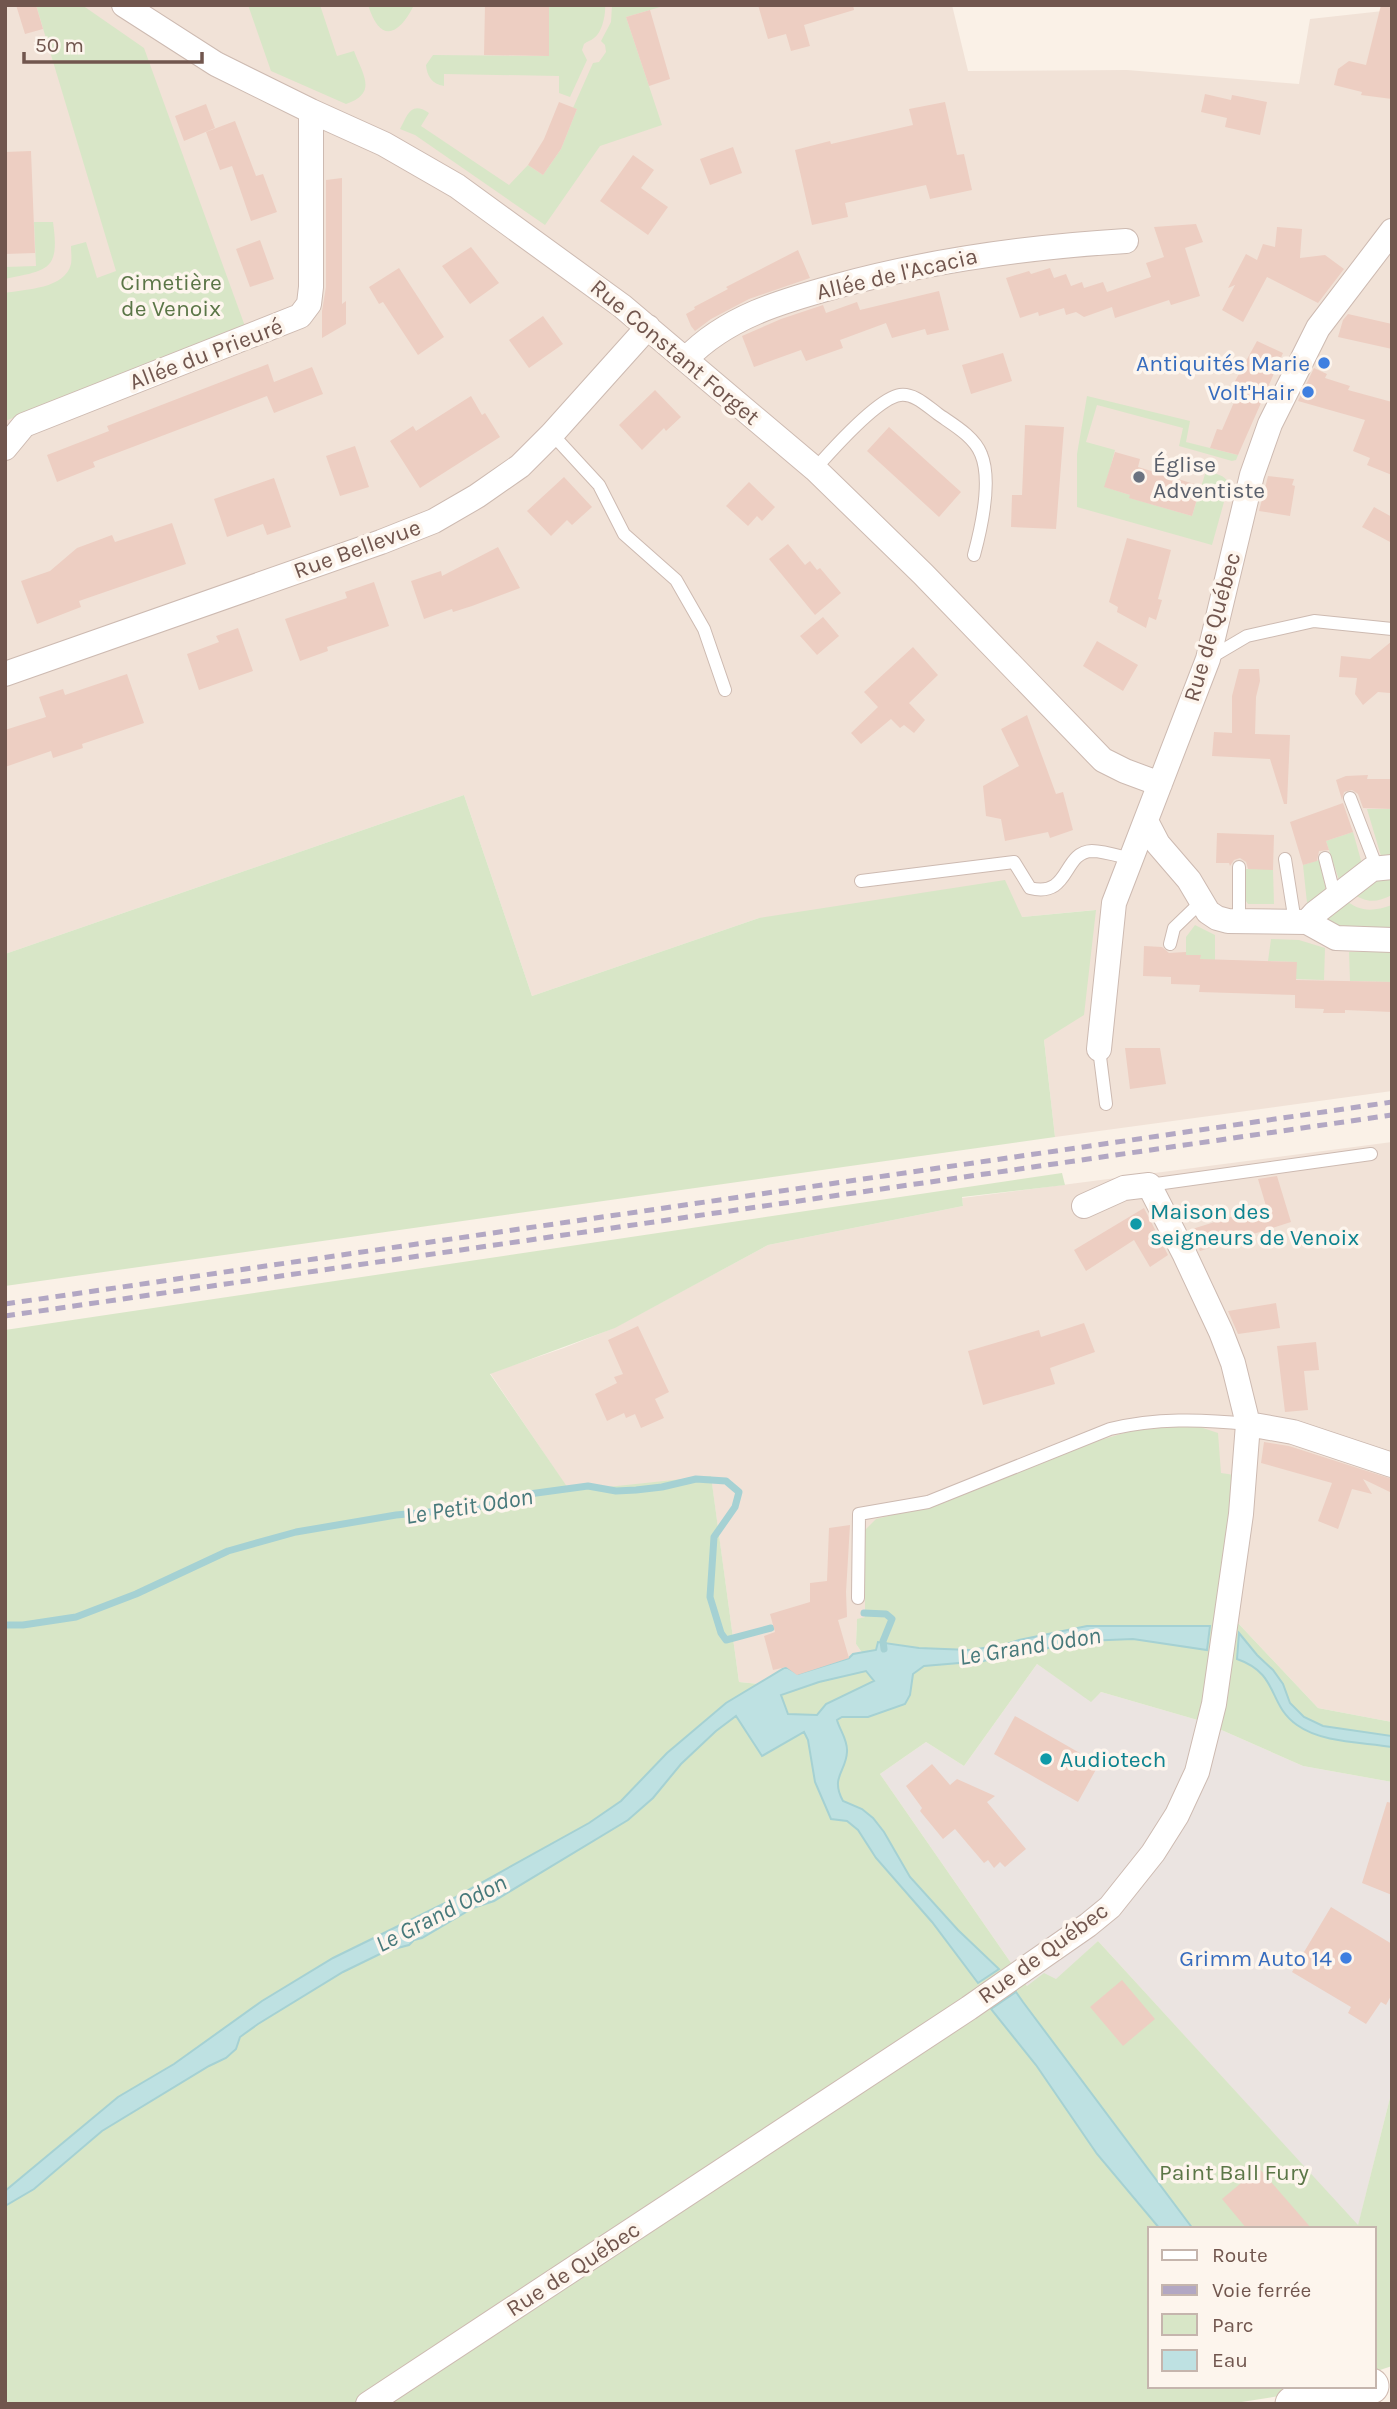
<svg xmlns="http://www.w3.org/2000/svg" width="1397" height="2409" viewBox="0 0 1397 2409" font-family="Karla,sans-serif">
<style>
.residential{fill:#f1e2d7}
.industrial{fill:#ebe4e1}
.green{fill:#d8e6c7}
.water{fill:#bee1e2;stroke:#a5d1d3;stroke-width:2;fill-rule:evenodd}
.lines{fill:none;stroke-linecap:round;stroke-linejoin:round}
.stream{stroke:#a5d1d3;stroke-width:7}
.building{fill:#edcec2}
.lane-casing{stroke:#cdbab1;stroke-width:14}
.street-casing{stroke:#cdbab1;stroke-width:26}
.secondary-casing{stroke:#cfb9af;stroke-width:37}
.lane{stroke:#fff;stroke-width:12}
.street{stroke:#fff;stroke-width:24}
.secondary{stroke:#fff;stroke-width:35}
.rail{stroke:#b2a7c3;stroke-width:5;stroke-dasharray:10 7;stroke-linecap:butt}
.shop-dot{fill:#3f7fe0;stroke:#fdf5ed;stroke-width:2.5}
.worship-dot{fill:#6b7280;stroke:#fdf5ed;stroke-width:2.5}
.culture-dot{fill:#0f9aa8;stroke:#fdf5ed;stroke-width:2.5}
.labels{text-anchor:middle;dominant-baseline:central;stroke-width:7;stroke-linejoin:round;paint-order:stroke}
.street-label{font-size:23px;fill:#71564e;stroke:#fdf5ed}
.park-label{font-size:23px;fill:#5b7647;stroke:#fdf5ed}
.shop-label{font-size:23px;fill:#366cbe;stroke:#fdf5ed;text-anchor:end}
.worship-label{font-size:23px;fill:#5b616d;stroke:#fdf5ed;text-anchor:start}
.culture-label{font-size:23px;fill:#0d838f;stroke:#fdf5ed;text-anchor:start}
.water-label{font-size:24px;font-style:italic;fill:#47797b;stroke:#fdf5ed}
</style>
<rect width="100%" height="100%" fill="#faf1e7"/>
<!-- residential -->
<path class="residential" d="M 5,5 L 952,5 L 968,71 L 1127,70 L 1299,84 L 1310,19 L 1392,10 L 1392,1091 L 1055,1137 L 1044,1040 L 1095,910 L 1022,917 L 759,918 L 532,996 L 464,795 L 5,954 Z
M 1392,1142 L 1392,1722 L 1318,1708 L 1221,1605 L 1235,1475 L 1221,1474 L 865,1530 L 865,1617 L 857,1620 L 856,1644 L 867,1660 L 778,1686 L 739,1682 L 711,1477 L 570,1492 L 490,1373 L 564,1348 L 614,1328 L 768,1245 L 963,1206 L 962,1198 Z"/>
<!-- industrial -->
<path class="industrial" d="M 1037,1664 L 1091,1701 L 1101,1692 L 1201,1721 L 1303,1766 L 1392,1782 L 1392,2090 L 1358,2226 L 1098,1941 L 1056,1980 L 1027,1986 L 880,1774 L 926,1742 L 964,1766 Z"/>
<!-- green -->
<path class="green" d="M 36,5 L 82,5 L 144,48 L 246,329 L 5,421 L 5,293 C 26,289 65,289 71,264 C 72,258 71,251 71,246 L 86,242 L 97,278 L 116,271 Z
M 248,5 L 320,5 L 337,56 L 354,51 C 363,75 378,93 346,104 L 271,71 Z
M 368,5 L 414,5 C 398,37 380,43 368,5 Z
M 556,5 L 605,5 C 606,14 602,33 594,38 C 591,41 587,41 584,44 L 582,50 L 587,60 L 570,97 L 559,93 L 559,76 L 444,74 L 444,86 C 432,84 427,76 426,65 L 433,55 L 548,56 L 549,7 Z
M 612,5 L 667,5 L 626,17 L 662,125 L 600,146 L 545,225 L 415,135 L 400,129 C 408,114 411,101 429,113 L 421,126 L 509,185 L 528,165 L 543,175 L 561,149 L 577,109 L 573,108 L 593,63 L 599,62 L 606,52 L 605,45 L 601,41 L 611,22 Z
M 34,222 L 53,222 C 60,271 48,270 5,279 L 5,267 L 36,266 Z
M 1087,396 L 1190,421 L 1186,442 L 1238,455 L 1236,460 L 1232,461 L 1179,446 L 1183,428 L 1097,405 L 1086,442 L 1115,450 L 1105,487 L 1130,495 L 1130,498 L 1192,516 L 1206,471 C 1215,474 1225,474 1229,484 L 1212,545 L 1077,507 L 1077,454 Z
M 464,795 L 532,996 L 759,918 L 1005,880 L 1022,917 L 1096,910 L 1084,1015 L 1044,1040 L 1055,1137 L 5,1286 L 5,954 Z
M 1367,809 L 1392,809 L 1392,855 L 1381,856 Z
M 1353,832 L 1362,864 L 1339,880 L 1326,841 Z
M 1319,860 L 1326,890 L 1307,903 L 1303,865 Z
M 1244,869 L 1273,869 L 1274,904 L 1248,904 L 1244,898 Z
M 1392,872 L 1392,895 C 1376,903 1366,903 1352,893 Z
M 1344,899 C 1360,912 1372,912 1392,905 L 1392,933 L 1336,930 L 1326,922 L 1327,913 Z
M 1195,925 L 1215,935 L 1215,963 L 1200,963 L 1200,955 L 1186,955 L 1186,937 Z
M 1271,939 L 1299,940 L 1325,948 L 1324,980 L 1296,979 L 1296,962 L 1268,961 Z
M 1349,952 L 1392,952 L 1392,982 L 1350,981 Z
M 1062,1173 L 1065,1185 L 962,1197 L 963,1206 L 768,1245 L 615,1328 L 490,1374 L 570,1491 L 711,1476 L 739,1682 L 778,1686 L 867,1660 L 856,1644 L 857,1619 L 865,1617 L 865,1530 L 876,1519 L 930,1506 L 1094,1442 L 1131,1431 L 1156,1425 L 1194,1425 L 1218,1433 L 1221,1473 L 1235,1475 L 1221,1605 L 1318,1708 L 1392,1722 L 1392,1782 L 1303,1766 L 1201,1721 L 1101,1692 L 1091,1702 L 1037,1664 L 964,1766 L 926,1742 L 880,1774 L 1027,1986 L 1044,1973 L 1056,1979 L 1098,1941 L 1358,2225 L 1392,2090 L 1392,2366 L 1374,2372 L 1374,2229 L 1150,2229 L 1150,2386 L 1330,2386 L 1317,2390 L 1229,2404 L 5,2404 L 5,1330 Z"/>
<!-- water -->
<path class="water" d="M 1087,1626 L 1210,1626 L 1207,1650 L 1133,1639 L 1084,1641 L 983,1661 L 924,1666 L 913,1674 L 910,1695 L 905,1704 L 868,1717 L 842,1717 L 837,1720 C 840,1731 848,1740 847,1752 C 846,1772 830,1777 843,1801 L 862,1809 L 873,1818 L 884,1832 L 910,1877 L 958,1930 L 999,1969 L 978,1983 L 932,1922 L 876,1858 L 858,1830 L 847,1821 L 831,1819 L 815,1782 L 808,1740 L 804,1732 L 762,1756 L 736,1716 L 716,1731 L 681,1764 L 653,1798 L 628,1820 L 494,1901 L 473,1908 L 422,1938 L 414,1940 L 409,1945 L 386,1951 L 343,1972 L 258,2024 L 240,2037 L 236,2049 L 226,2058 L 209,2066 L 102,2131 L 34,2189 L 5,2206 L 5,2191 L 118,2097 L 174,2064 L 262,2001 L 333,1958 L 443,1904 L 589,1823 L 621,1801 L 667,1753 L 726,1703 L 786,1667 L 798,1674 L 849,1658 L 853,1654 L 876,1650 L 878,1642 L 919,1648 L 970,1650 L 1004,1645 L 1019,1640 ZM 866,1671 L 874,1681 L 826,1704 L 817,1715 L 788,1714 L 781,1695 L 819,1682 Z
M 1239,1633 L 1257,1655 L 1273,1670 L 1283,1684 L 1290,1703 L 1304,1717 L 1323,1726 L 1392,1736 L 1392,1747 C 1362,1742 1322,1743 1297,1725 C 1267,1704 1280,1674 1237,1659 Z
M 1016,1992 L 1023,2002 L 1193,2229 L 1160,2229 L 1097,2154 L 1036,2065 L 991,2009 Z"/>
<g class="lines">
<!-- stream -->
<path class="stream" d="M 864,1613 L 886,1614 L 892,1619 L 883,1641 L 884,1649
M 5,1625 L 23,1625 L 76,1617 L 136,1594 L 228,1551 L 296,1532 L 396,1515 L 474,1508 L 529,1494 L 588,1486 L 616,1491 L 636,1490 L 662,1487 L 696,1479 L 726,1481 L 739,1492 L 735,1507 L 714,1537 L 710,1597 L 721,1633 L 726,1640 L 771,1628"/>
</g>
<!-- building -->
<path class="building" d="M 16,5 L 36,5 L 43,29 L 25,34 Z
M 485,5 L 549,5 L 549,56 L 484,55 Z
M 758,5 L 853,5 L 854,10 L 804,25 L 810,46 L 791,51 L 786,34 L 768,39 Z
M 1381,5 L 1392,5 L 1392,99 L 1361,95 L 1362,92 L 1334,85 L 1338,69 L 1349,61 L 1366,65 Z
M 650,10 L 670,79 L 649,86 L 626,17 Z
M 1205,94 L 1231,100 L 1232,95 L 1267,102 L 1260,135 L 1225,127 L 1227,118 L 1201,112 Z
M 559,102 L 577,109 L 561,149 L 543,175 L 528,165 L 544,139 Z
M 945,102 L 957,155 L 964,154 L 972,190 L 930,199 L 926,185 L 845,203 L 848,217 L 812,225 L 795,150 L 830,141 L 831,144 L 913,125 L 909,109 Z
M 206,104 L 215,128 L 184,141 L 175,116 Z
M 235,121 L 256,176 L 263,174 L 277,212 L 251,221 L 232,166 L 220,170 L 206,132 Z
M 733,147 L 742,173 L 710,185 L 700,159 Z
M 31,151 L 35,253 L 5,254 L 5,152 Z
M 633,155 L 654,170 L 641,188 L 668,207 L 648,235 L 600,201 Z
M 342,178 L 342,304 L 346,301 L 346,324 L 322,338 L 322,311 L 326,287 L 326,180 Z
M 1196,224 L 1203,242 L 1185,248 L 1200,296 L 1171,305 L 1169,300 L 1115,318 L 1112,307 L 1084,317 L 1076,312 L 1066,315 L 1064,308 L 1039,316 L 1038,312 L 1020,318 L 1006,278 L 1029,271 L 1031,274 L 1050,268 L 1054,278 L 1066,274 L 1071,286 L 1082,282 L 1084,288 L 1103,282 L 1107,292 L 1151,277 L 1146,263 L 1164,257 L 1154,227 Z
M 1277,227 L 1302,229 L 1300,258 L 1325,255 L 1344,269 L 1318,303 L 1267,277 L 1243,322 L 1222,310 L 1235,285 L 1228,288 L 1246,254 L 1257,260 L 1263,244 L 1275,247 Z
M 260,240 L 274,279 L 250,287 L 236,249 Z
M 471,247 L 499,283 L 470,304 L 442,266 Z
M 798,250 L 810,278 L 749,299 L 711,319 L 695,331 L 691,326 L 686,314 L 695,309 L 694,307 L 728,289 L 726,287 Z
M 399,268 L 444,337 L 418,355 L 383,302 L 379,304 L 369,287 Z
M 939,291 L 949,330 L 927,335 L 925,329 L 892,338 L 886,323 L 840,340 L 843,348 L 806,361 L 801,350 L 754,367 L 742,336 L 781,319 L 823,305 L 826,313 L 857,302 L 860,310 Z
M 1348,314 L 1392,324 L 1392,349 L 1338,337 L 1343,320 Z
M 543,316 L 563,344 L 529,368 L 509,340 Z
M 1257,341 L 1283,353 L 1238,455 L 1210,448 L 1217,429 L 1222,430 L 1241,386 L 1234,383 Z
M 1003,353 L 1012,381 L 971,394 L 962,365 Z
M 268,364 L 274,382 L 312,367 L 323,394 L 274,413 L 267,396 L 93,462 L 95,467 L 57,482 L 47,455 L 109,431 L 107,426 Z
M 1314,368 L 1327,374 L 1325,378 L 1350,386 L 1348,390 L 1392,402 L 1392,475 L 1367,465 L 1370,458 L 1353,451 L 1365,420 L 1298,401 Z
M 655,390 L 681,417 L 666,431 L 664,428 L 642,450 L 619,425 Z
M 471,396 L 482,415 L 485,413 L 500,437 L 420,488 L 390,441 L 413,426 L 416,431 Z
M 1025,425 L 1064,427 L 1056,529 L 1011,527 L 1012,495 L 1022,495 Z
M 889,427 L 961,492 L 939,517 L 867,451 Z
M 355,446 L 369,487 L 340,496 L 326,456 Z
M 1115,452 L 1140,459 L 1138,467 L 1201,486 L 1192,516 L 1129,498 L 1130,495 L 1104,487 Z
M 1268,476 L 1294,479 L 1292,485 L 1295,486 L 1290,516 L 1259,511 Z
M 564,477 L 592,507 L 572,525 L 567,520 L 551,536 L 527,511 Z
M 274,478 L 291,527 L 267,535 L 263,524 L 227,537 L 214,499 Z
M 749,482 L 775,507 L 762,521 L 757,516 L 748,526 L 726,506 Z
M 1374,507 L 1392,517 L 1392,543 L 1362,527 Z
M 172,523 L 186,564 L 79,601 L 81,607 L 37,624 L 21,581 L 50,571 L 77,548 L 112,535 L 115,542 Z
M 1127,538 L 1171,550 L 1158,599 L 1162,600 L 1156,620 L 1149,617 L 1146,628 L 1117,612 L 1118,607 L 1109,602 Z
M 788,544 L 805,565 L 810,561 L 817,570 L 820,568 L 841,593 L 815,615 L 769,559 Z
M 498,547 L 520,588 L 472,606 L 453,612 L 452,609 L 424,619 L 411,581 L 441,571 L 442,576 Z
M 374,582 L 389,626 L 327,647 L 328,651 L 300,661 L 285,619 L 347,598 L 345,592 Z
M 823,617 L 839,636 L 817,655 L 800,636 Z
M 238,628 L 253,671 L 199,690 L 187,654 L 219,642 L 216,636 Z
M 1097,641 L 1138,665 L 1123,691 L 1083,666 Z
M 1392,641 L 1390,693 L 1378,692 L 1363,705 L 1355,694 L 1357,678 L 1339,677 L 1341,656 L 1370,659 Z
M 913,647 L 938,675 L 909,703 L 925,720 L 914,733 L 904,725 L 900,728 L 891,719 L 861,744 L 851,733 L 878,707 L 864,692 Z
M 1239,669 L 1259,669 L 1260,681 L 1256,697 L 1255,734 L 1290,735 L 1287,804 L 1284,804 L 1270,759 L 1212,756 L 1214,732 L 1232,733 L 1232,696 Z
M 127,674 L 144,723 L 82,744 L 83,748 L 53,758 L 51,751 L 5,767 L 5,730 L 46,717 L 39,697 L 63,689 L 65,695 Z
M 1027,715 L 1056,794 L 1063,792 L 1073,830 L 1050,838 L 1048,832 L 1005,841 L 1001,819 L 986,816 L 983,786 L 1019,766 L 1001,729 Z
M 1368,775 L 1367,779 L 1392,779 L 1392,809 L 1363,808 L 1358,794 L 1352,790 L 1344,792 L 1342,800 L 1336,780 L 1346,776 Z
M 1343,803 L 1353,832 L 1326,841 L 1329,850 L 1319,851 L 1317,861 L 1303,865 L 1290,822 Z
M 1217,833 L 1274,835 L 1273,870 L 1248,869 L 1246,862 L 1240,858 L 1234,860 L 1230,866 L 1229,863 L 1216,863 Z
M 1144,946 L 1162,947 L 1169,953 L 1186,952 L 1186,955 L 1201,955 L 1200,959 L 1297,962 L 1296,980 L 1392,982 L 1392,1012 L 1345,1010 L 1345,1013 L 1323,1013 L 1324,1009 L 1295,1008 L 1295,995 L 1199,992 L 1200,985 L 1171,984 L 1171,977 L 1143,976 Z
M 1125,1048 L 1160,1048 L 1166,1084 L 1130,1089 Z
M 1277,1176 L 1291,1222 L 1200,1251 L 1189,1230 L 1266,1206 L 1258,1179 Z
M 1144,1208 L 1168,1255 L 1150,1267 L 1134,1240 L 1086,1271 L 1074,1250 Z
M 1276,1303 L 1280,1328 L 1238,1334 L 1228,1311 Z
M 1084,1323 L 1095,1352 L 1050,1368 L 1055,1384 L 983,1405 L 968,1351 L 1039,1330 L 1041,1337 Z
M 638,1326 L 669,1392 L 655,1399 L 664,1418 L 641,1428 L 635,1414 L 626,1418 L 624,1413 L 607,1421 L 595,1394 L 617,1383 L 614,1377 L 623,1374 L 608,1340 Z
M 1316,1342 L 1319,1370 L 1304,1371 L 1308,1410 L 1285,1412 L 1277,1346 Z
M 1264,1442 L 1289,1446 L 1392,1479 L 1392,1493 L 1363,1479 L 1372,1494 L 1352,1489 L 1338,1529 L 1318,1521 L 1332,1483 L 1261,1463 Z
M 850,1525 L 846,1592 L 847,1617 L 838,1620 L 849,1658 L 797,1675 L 786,1667 L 773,1670 L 764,1636 L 775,1632 L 770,1614 L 810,1602 L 810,1583 L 827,1581 L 829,1528 Z
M 1015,1716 L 1099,1764 L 1078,1802 L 994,1754 Z
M 932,1764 L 950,1785 L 957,1779 L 995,1796 L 987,1802 L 1026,1849 L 1005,1867 L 1000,1862 L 994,1868 L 988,1860 L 984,1863 L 955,1829 L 943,1839 L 920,1811 L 922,1808 L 906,1786 Z
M 1387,1802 L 1392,1803 L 1392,1895 L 1362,1883 Z
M 1331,1907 L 1392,1944 L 1392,1994 L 1386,2005 L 1381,2002 L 1366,2024 L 1348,2013 L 1351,2007 L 1292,1972 Z
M 1122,1980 L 1155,2019 L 1123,2046 L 1090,2007 Z
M 1259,2168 L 1312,2229 L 1247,2229 L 1222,2199 Z"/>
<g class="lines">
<defs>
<path id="lane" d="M 552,434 L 599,485 L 624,534 L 676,580 L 704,629 L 725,690
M 815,469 C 830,452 878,398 900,395 C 914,393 927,406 938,414 C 952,424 974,436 981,454 C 992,480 981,529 974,555
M 1208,659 L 1247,636 L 1314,621 L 1392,629
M 1350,798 L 1377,868
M 1325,858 L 1335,897
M 1285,859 L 1295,922
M 861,881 L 1014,862 L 1030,888 C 1071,898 1062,852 1092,851 C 1104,851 1119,856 1131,859
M 1239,921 L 1239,867
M 1170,944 L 1174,928 L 1201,902
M 1099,1049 L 1106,1104
M 1149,1185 L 1371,1154
M 858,1598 L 859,1514 L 928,1502 L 1110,1429 C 1156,1418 1201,1419 1248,1424"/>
<path id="street" d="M 124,5 L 216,64 L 311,111 L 384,144 L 457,186 L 622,306 L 815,469 L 923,574 L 1103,760 L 1125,771 L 1160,784
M 686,359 C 726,317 782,301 837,286 C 932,260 1028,247 1126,241
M 5,448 L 24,425 L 300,316 L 309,304 L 311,287 L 311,111
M 5,674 L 381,542 L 434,521 L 477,496 L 520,466 L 552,434 L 648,327
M 1146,821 L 1158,844 L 1189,880 L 1208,912 L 1217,918 L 1228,921 L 1307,922 L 1336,938 L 1392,940
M 1307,922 L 1315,913 L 1372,869 L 1392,867
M 1099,1049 L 1114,903 L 1208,659 L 1252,475 L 1270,424 L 1318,328 L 1392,231
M 1248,1424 L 1293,1432 L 1392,1465
M 368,2404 L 969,2008 L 1088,1925 L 1110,1907 L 1153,1853 L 1177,1815 L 1197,1772 L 1214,1704 L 1241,1514 L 1248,1424 L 1233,1363 L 1221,1332 L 1184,1253 L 1149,1185 L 1124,1188 L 1084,1206"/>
<path id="secondary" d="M 1293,2404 L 1336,2396 L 1371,2386"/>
</defs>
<!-- lane casing -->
<use href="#lane" class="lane-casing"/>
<!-- street casing -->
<use href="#street" class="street-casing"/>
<!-- secondary casing -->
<use href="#secondary" class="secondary-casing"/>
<!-- lane -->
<use href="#lane" class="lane"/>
<!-- street -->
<use href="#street" class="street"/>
<!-- secondary -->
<use href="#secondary" class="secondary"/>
<!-- rail -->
<path class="rail" d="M 5,1304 L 1392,1102
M 5,1316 L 1392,1115"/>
</g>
<!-- markers -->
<g class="shop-dot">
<circle cx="1324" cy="363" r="7"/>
<circle cx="1308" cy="392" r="7"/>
<circle cx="1346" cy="1958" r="7"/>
</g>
<circle class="worship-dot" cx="1139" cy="477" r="7"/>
<g class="culture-dot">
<circle cx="1136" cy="1224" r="7"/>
<circle cx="1046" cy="1759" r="7"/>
</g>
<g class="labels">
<!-- street labels -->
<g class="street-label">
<text transform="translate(897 274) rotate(-13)">Allée de l'Acacia</text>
<text transform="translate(675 352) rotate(40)">Rue Constant Forget</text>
<text transform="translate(206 354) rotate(-21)">Allée du Prieuré</text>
<text transform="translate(357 549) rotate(-20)">Rue Bellevue</text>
<text transform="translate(1212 627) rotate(-74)">Rue de Québec</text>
<text transform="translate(1043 1953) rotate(-36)">Rue de Québec</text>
<text transform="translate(573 2269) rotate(-33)">Rue de Québec</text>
</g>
<!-- park labels -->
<g class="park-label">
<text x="171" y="282">Cimetière<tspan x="171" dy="26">de Venoix</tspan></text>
<text x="1234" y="2172">Paint Ball Fury</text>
</g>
<!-- shop labels -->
<g class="shop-label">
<text x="1310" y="363">Antiquités Marie</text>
<text x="1294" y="392">Volt'Hair</text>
<text x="1332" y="1958">Grimm Auto 14</text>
</g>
<!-- worship labels -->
<g class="worship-label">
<text x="1153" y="464">Église<tspan x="1153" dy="26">Adventiste</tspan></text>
</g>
<!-- culture labels -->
<g class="culture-label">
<text x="1150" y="1211">Maison des<tspan x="1150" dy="26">seigneurs de Venoix</tspan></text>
<text x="1060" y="1759">Audiotech</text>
</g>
<!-- water labels -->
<g class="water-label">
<text transform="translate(469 1506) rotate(-9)">Le Petit Odon</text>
<text transform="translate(1030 1646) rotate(-9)">Le Grand Odon</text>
<text transform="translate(441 1913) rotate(-27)">Le Grand Odon</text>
</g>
</g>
<!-- border -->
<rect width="1397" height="2409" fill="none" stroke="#71564e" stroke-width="14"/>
<!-- legend -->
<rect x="1148" y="2227" width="228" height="161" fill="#fdf5ed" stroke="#c5b5ad" stroke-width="2"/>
<rect x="1162" y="2250" width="35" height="10" fill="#ffffff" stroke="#c5b5ad" stroke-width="2"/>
<text x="1212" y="2262" font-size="21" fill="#71564e">Route</text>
<rect x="1162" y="2285" width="35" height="10" fill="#b2a7c3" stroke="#c5b5ad" stroke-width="2"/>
<text x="1212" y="2297" font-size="21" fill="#71564e">Voie ferrée</text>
<rect x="1162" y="2314" width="35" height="21" fill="#d8e6c7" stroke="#c5b5ad" stroke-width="2"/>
<text x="1212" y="2332" font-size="21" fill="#71564e">Parc</text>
<rect x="1162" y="2350" width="35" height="21" fill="#bee1e2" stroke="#c5b5ad" stroke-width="2"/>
<text x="1212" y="2367" font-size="21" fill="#71564e">Eau</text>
<!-- scale -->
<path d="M24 52v10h178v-10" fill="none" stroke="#71564e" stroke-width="3.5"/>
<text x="35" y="52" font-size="21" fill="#71564e" stroke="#fdf5ed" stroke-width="5" paint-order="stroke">50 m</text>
</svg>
